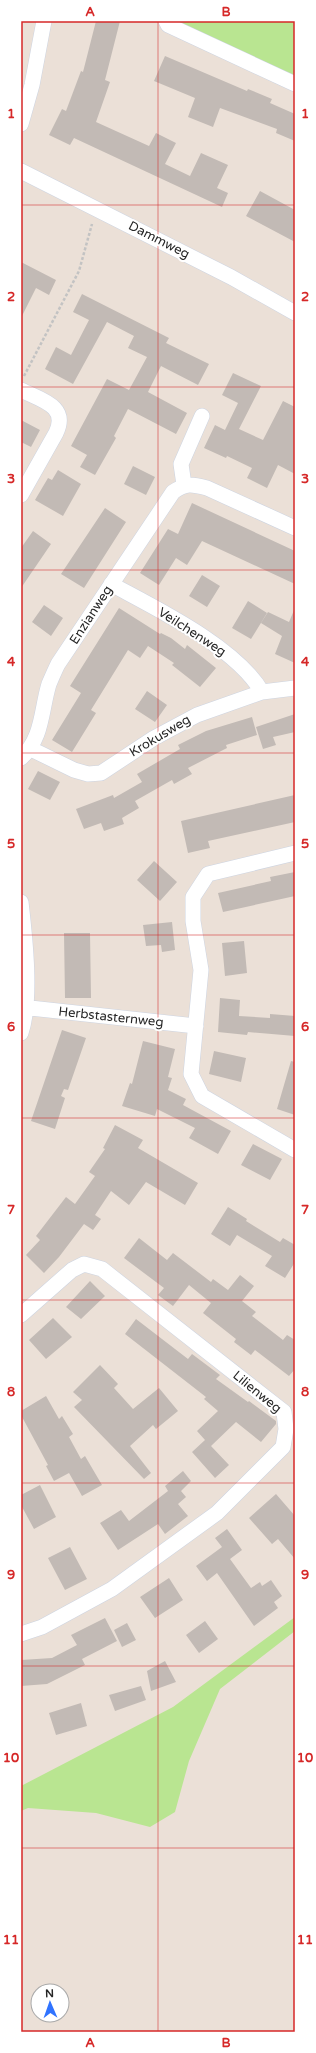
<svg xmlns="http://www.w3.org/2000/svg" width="316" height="2053" viewBox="0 0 316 2053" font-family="'Varela Round',sans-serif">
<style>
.green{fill:#b9e591}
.building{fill:#c2bab5}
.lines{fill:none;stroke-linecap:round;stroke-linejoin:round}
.street-casing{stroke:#cdd4e1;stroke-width:16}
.path{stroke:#c3c3c3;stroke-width:2.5;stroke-dasharray:3 2;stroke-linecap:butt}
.street{stroke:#fff;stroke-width:15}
.grid{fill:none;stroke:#d62828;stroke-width:1;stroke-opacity:0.55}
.labels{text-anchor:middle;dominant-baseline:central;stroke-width:4;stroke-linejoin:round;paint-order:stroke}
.street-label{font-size:13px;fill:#272727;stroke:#fff}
.neatline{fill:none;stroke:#d62828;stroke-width:1.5}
.grid-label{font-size:13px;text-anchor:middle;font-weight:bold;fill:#d62828}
</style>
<rect width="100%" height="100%" fill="#ebe0d7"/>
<!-- green -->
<path class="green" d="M 166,21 L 295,21 L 295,84 Z
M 295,1617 L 295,1631 L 220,1689 L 189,1761 L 175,1812 L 150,1827 L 96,1813 L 28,1808 L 21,1811 L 21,1786 L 173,1707 Z"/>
<!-- building -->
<path class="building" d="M 96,21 L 120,21 L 105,80 L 110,82 L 96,122 L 149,146 L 156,133 L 176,143 L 165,164 L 190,176 L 201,153 L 228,165 L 217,188 L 228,193 L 222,207 L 74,138 L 70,145 L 49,135 L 62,109 L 66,111 L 81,71 L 83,72 Z
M 165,56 L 247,91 L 248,89 L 272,99 L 270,103 L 295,114 L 295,141 L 276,133 L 277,129 L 220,108 L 213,127 L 188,117 L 195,98 L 154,81 Z
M 260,191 L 295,210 L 295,242 L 246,216 Z
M 21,262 L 56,280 L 49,295 L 36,288 L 21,318 Z
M 82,294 L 169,338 L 166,343 L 209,364 L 198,385 L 161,366 L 148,392 L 187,413 L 176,434 L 128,409 L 114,436 L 116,438 L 95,475 L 80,467 L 87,455 L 71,446 L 107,379 L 129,390 L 147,357 L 128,348 L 134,336 L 107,322 L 73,384 L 45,369 L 56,347 L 71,355 L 89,320 L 73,312 Z
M 233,373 L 261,386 L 239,429 L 263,440 L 283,401 L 295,407 L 295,474 L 278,465 L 267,488 L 247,478 L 252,468 L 227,456 L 226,458 L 204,448 L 215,425 L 225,430 L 238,403 L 222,395 Z
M 21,420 L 40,430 L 31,447 L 21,442 Z
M 133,466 L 155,477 L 146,495 L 124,484 Z
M 58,470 L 81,484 L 63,516 L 35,500 L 48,478 L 52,480 Z
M 192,503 L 295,551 L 295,584 L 202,541 L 187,565 L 176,558 L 159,585 L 140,573 L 168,529 L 178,534 Z
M 105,508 L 126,522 L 84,588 L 61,574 Z
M 33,531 L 51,544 L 21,588 L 21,548 Z
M 202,575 L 220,586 L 207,607 L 189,596 Z
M 248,601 L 267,613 L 251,639 L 232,628 Z
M 44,605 L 63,618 L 51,636 L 32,622 Z
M 119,608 L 160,634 L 161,633 L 171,638 L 185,649 L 187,645 L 216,668 L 200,687 L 172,665 L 174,663 L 148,646 L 140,658 L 128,650 L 91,710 L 96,713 L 72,752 L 52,740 L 81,693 L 70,686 Z
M 295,608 L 295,663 L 275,654 L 282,636 L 261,623 L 268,612 L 289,622 Z
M 147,691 L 167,705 L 155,722 L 135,709 Z
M 295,714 L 295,732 L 273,737 L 276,745 L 263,749 L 256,727 Z
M 252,717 L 257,735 L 226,745 L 227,748 L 188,768 L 192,774 L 174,784 L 172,780 L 135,801 L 139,808 L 122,818 L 124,824 L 104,831 L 101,823 L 84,829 L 76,809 L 113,795 L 114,798 L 142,782 L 137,774 L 180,749 L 178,745 L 206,731 Z
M 38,771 L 60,782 L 50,800 L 28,789 Z
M 295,795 L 295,822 L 208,841 L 210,848 L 188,853 L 181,821 Z
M 154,861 L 177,882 L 160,901 L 137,880 Z
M 295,872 L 295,896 L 223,912 L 218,893 L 271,881 L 270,877 Z
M 172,922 L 175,950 L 162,952 L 161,945 L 146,946 L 143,925 Z
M 64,933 L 90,933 L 91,998 L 65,998 Z
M 244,941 L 247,973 L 225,976 L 222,943 Z
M 220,998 L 240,1000 L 239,1016 L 270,1018 L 270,1014 L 295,1016 L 295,1036 L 248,1032 L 247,1035 L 218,1032 Z
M 62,1030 L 86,1038 L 68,1090 L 64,1089 L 61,1096 L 65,1098 L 55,1129 L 31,1121 Z
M 143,1041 L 175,1049 L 168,1077 L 172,1078 L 168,1090 L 186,1099 L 183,1105 L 231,1131 L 218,1154 L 189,1138 L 195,1128 L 157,1109 L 155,1116 L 122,1106 L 130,1083 L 132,1084 Z
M 214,1051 L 246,1058 L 241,1082 L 209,1074 Z
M 291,1061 L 295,1062 L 295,1115 L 277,1109 Z
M 115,1125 L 143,1140 L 138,1148 L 198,1183 L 185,1205 L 146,1182 L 129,1205 L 111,1191 L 95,1215 L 101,1219 L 93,1230 L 84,1224 L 59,1257 L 44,1273 L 26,1255 L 40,1240 L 36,1236 L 66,1197 L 75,1204 L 95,1176 L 89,1172 L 105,1149 L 103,1148 Z
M 253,1144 L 282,1159 L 270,1180 L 241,1165 Z
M 228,1207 L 247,1219 L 246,1221 L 280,1242 L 283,1238 L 295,1245 L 295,1262 L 285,1278 L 265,1266 L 272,1256 L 237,1235 L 230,1246 L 211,1234 Z
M 139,1238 L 167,1260 L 173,1253 L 211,1282 L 213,1279 L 228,1290 L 240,1275 L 254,1286 L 242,1301 L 256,1312 L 252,1316 L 283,1340 L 287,1335 L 295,1340 L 295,1369 L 289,1376 L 255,1350 L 251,1355 L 234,1342 L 236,1339 L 203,1313 L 211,1303 L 189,1285 L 173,1306 L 158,1295 L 164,1288 L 124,1258 Z
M 90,1281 L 105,1296 L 81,1319 L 66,1307 Z
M 53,1318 L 72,1337 L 46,1359 L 29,1340 Z
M 136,1319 L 188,1359 L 192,1354 L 220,1375 L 216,1379 L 248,1402 L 249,1401 L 276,1421 L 276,1424 L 261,1442 L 236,1422 L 211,1446 L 229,1465 L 215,1478 L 192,1452 L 205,1440 L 197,1431 L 218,1411 L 204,1399 L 206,1397 L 125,1334 Z
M 100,1365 L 118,1384 L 114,1388 L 133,1409 L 159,1388 L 178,1411 L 156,1429 L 153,1425 L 130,1446 L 151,1473 L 144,1479 L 74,1407 L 82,1400 L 73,1392 Z
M 46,1396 L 59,1419 L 62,1416 L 73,1434 L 69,1437 L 81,1459 L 85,1456 L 102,1485 L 82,1496 L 69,1473 L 54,1481 L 46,1466 L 48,1465 L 21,1415 L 21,1411 Z
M 183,1471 L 191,1481 L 181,1491 L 186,1497 L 178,1504 L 188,1516 L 165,1534 L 158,1524 L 118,1550 L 100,1523 L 121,1510 L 129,1521 L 168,1491 L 165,1486 Z
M 40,1485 L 56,1517 L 34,1529 L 21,1505 L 21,1495 Z
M 276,1494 L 295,1516 L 295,1559 L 278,1539 L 272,1544 L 249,1518 Z
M 227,1529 L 242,1550 L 230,1559 L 251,1588 L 260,1582 L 262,1586 L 271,1580 L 282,1596 L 274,1602 L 278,1608 L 254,1626 L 217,1573 L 207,1581 L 196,1566 L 222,1547 L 215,1538 Z
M 70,1547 L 87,1579 L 65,1590 L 48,1558 Z
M 169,1578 L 183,1600 L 155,1618 L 140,1597 Z
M 105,1618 L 117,1641 L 82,1659 L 85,1665 L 47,1684 L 21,1686 L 21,1660 L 52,1658 L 77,1645 L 71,1635 Z
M 205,1621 L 218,1639 L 199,1653 L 186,1635 Z
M 127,1623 L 136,1640 L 122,1647 L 114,1630 Z
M 165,1661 L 176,1682 L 151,1691 L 147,1671 Z
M 141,1686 L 146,1700 L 115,1711 L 109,1695 Z
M 81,1703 L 87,1726 L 56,1735 L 49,1713 Z"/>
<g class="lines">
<defs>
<path id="street" d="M 166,21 L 168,25 L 295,84
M 21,124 L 32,85 L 44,21
M 21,171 L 231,277 L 295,313
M 21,390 C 41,400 69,406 56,433 L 21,495
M 184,485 L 181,464 L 202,416
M 111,584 C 157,609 236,647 262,692
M 31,749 L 74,770 L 88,774 L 101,773 L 154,738 L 197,715 L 262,692 L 295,688
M 21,758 C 43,738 41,710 49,684 C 52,677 55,670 58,664 L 173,492 C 186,483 191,484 207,488 L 295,528
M 295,853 L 208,874 L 193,897 L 193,921 L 201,970 L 191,1074 L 202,1096 L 295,1150
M 21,902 C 25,937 32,1000 21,1033
M 21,1007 L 196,1026
M 21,1315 L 72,1270 L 84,1264 L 102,1269 L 284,1412 L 286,1429 L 283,1447 L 217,1513 L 112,1589 L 42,1627 L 21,1634"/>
</defs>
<!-- street casing -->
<use href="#street" class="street-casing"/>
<!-- path -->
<path class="path" d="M 24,376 L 79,271 L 92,224"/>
<!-- street -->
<use href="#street" class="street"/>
</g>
<!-- grid -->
<path class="grid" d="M 158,21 L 158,2032M 21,205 L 295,205M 21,387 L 295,387M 21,570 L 295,570M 21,753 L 295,753M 21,935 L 295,935M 21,1118 L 295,1118M 21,1300 L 295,1300M 21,1483 L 295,1483M 21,1666 L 295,1666M 21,1848 L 295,1848"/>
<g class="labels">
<!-- street labels -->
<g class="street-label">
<text transform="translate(159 240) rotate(27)">Dammweg</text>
<text transform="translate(91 615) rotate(-57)">Enzianweg</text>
<text transform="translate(192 632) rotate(33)">Veilchenweg</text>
<text transform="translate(160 736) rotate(-31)">Krokusweg</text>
<text transform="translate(111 1017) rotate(6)">Herbstasternweg</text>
<text transform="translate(257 1392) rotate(39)">Lilienweg</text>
</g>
</g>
<!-- border -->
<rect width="316" height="2053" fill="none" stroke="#ffffff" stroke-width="44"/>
<!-- north arrow -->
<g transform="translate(50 2003) rotate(358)"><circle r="19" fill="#ffffff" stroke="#a9a9a9"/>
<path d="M0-3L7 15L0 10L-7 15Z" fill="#3073ff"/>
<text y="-6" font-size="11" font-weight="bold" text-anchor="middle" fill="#272727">N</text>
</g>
<rect x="22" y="22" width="272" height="2009" class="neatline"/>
<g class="grid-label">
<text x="90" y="16">A</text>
<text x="226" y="16">B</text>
<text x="11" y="118">1</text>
<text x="305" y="118">1</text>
<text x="11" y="301">2</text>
<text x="305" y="301">2</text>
<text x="11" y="483">3</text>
<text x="305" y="483">3</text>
<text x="11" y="666">4</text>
<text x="305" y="666">4</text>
<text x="11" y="848">5</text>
<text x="305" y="848">5</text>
<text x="11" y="1031">6</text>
<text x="305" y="1031">6</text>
<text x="11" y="1214">7</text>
<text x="305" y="1214">7</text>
<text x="11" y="1396">8</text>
<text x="305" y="1396">8</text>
<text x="11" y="1579">9</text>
<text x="305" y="1579">9</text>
<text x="11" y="1762">10</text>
<text x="305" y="1762">10</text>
<text x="11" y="1944">11</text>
<text x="305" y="1944">11</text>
<text x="90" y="2047">A</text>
<text x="226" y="2047">B</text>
</g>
</svg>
